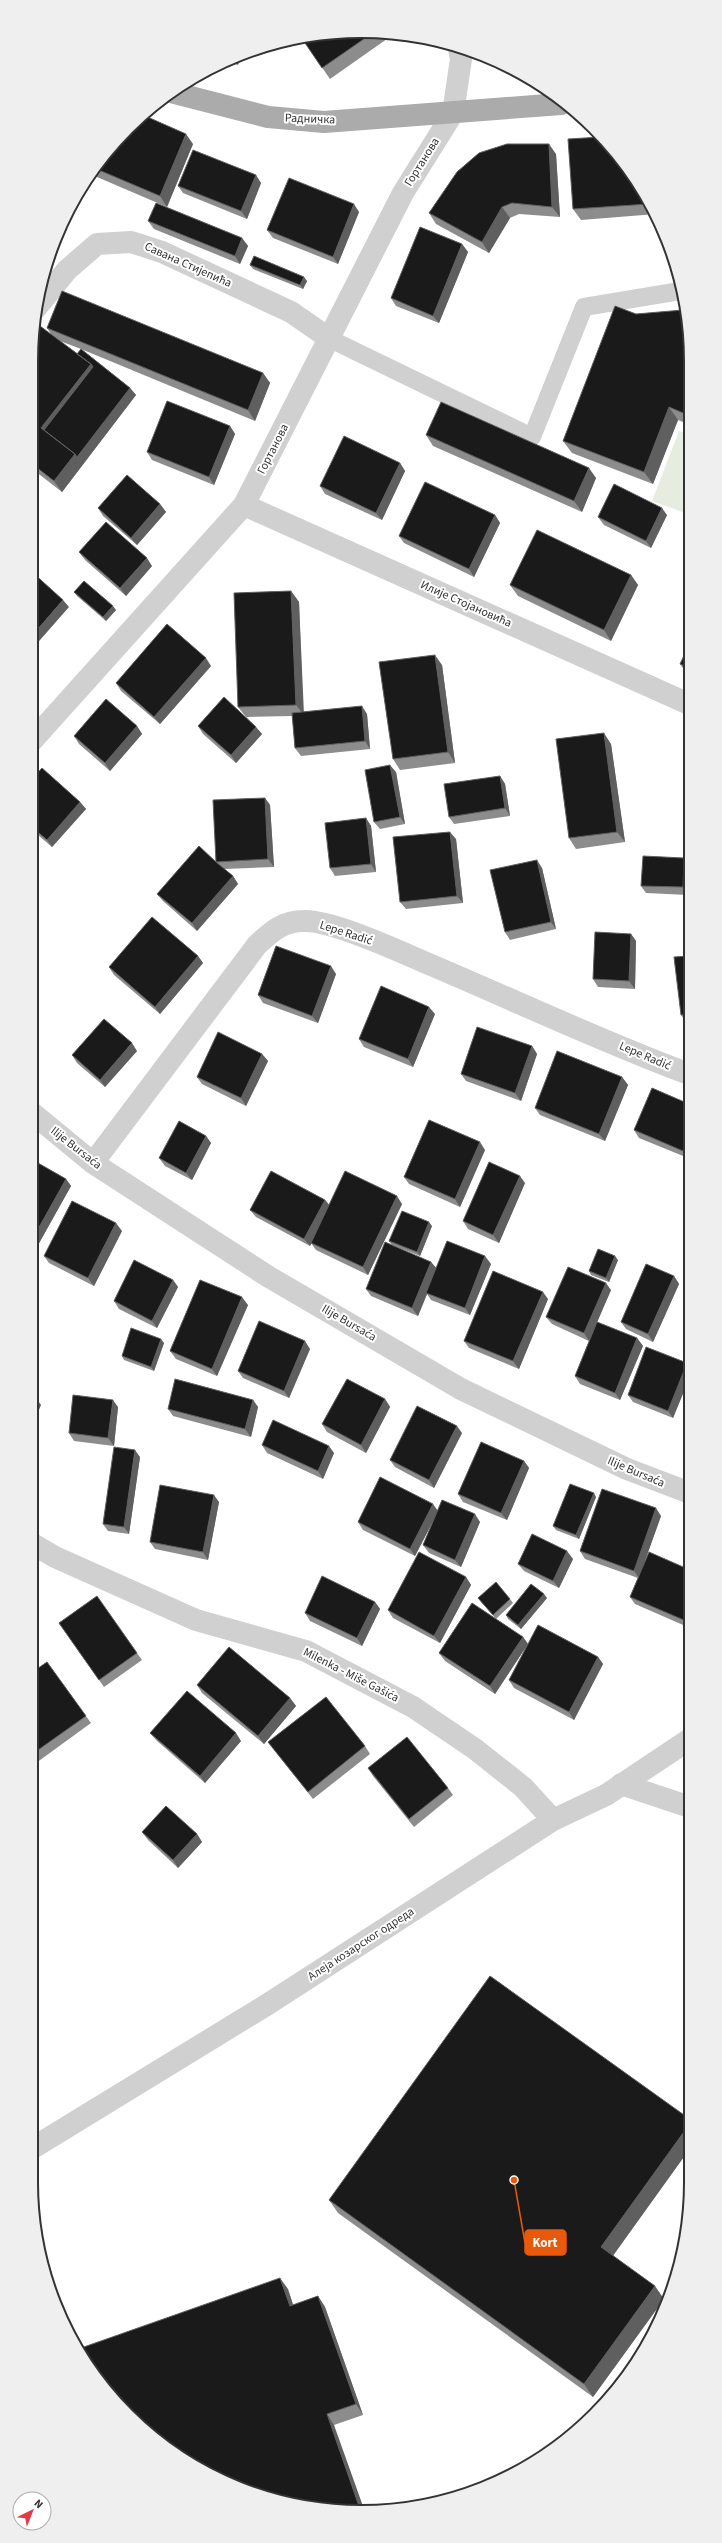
<svg xmlns="http://www.w3.org/2000/svg" width="722" height="2543" font-family="'Source Sans 3',sans-serif">
  <style>
    .green { fill: #e6ecdf }
    .lines { fill: none; stroke-linecap: round; stroke-linejoin: round }
    .lane { stroke: #d0d0d0; stroke-width: 18 }
    .street { stroke: #d0d0d0; stroke-width: 22 }
    .primary { stroke: #ababab; stroke-width: 22 }
    .wall { fill: #8c8c8c; fill-rule: evenodd }
    .shaded-wall { fill: #5f5f5f }
    .building { fill: #1a1a1a; stroke: #5f5f5f }
    .labels { text-anchor: middle; dominant-baseline: central; stroke-width: 4; stroke-linejoin: round; paint-order: stroke }
    .street-label { font-size: 12px; fill: #333; stroke: #fff }
    .rim { fill: none; stroke: #333; stroke-width: 2 }
    .leader { fill: none; stroke: #e8590c; stroke-width: 1.5 }
    .callout-dot { fill: #e8590c; stroke: #fff; stroke-width: 1.5 }
    .callout { fill: #e8590c; stroke: #e8590c; stroke-width: 1.5 }
    .callout-label { font-size: 13px; text-anchor: middle; font-weight: bold; fill: #fff }
  </style>
  <rect width="100%" height="100%" fill="#fff"/>
  <path class="green" d="M679 431 688 434V514L652 501Z"/>
  <g class="lines">
    <path class="lane" d="M330 339 532 437 584 307 680 291"/>
    <path class="street" d="M36 308 67 270 97 244 131 242 162 252 291 312 330 339
      M244 505 689 704
      M31 742 244 505 403 193 453 113 461 59 459 49
      M31 1112 93 1163 269 1277 461 1389 627 1469 690 1493
      M93 1163 257 945C272 931 283 921 304 921 331 920 397 950 424 962 512 999 600 1041 689 1074
      M31 1543 55 1557 196 1620 306 1651 413 1707 475 1749 523 1787 553 1820
      M621 1784 690 1807
      M31 2149 268 2004 553 1820 606 1795 690 1739"/>
    <path class="primary" d="M171 92 268 117 324 122 561 104"/>
  </g>
  <path class="wall" d="M361 31 394 34 330 79 301 37Z
    M234 56 238 65 226 61Z
    M128 128 193 144 167 207 90 174Z
    M601 137 656 214 581 220 573 209Z
    M556 154 560 217 519 214 510 218 489 253 436 224 429 213Z
    M261 183 247 219 183 193 178 186Z
    M359 212 338 264 273 238 267 230Z
    M148 221 242 238 248 246 240 264 154 229Z
    M462 244 468 252 439 323 396 306 391 298Z
    M250 265 307 281 303 289 253 269Z
    M636 314 688 318V424L678 420 653 484 572 453 563 441Z
    M47 328 263 373 270 383 255 421 81 349 130 388 136 395 62 492 31 468V361L51 334ZM60 341 81 349 77 354Z
    M230 426 235 434 214 485 152 460 147 452Z
    M426 435 596 478 582 512 433 446Z
    M400 463 405 471 382 520 325 494 320 486Z
    M160 504 166 512 137 545 103 516 98 508Z
    M495 515 500 523 474 577 404 543 399 536Z
    M667 515 651 548 604 525 598 517Z
    M79 552 152 566 126 596 85 560Z
    M631 575 638 585 611 641 518 596 510 585Z
    M291 591 299 602 303 712 367 714 370 749 301 756 295 748 292 716 246 717 262 734 236 763 203 734 198 726 246 717 238 707Z
    M74 592 116 610 106 621 77 596Z
    M680 664 689 668V675L687 674Z
    M442 665 455 763 400 770 393 759Z
    M211 666 160 724 121 691 116 683Z
    M137 726 142 734 110 771 79 744 74 736Z
    M611 744 625 842 576 849 569 838Z
    M396 772 405 824 380 829 374 822Z
    M500 776 505 784 510 816 454 824 449 817Z
    M31 780 80 802 86 809 52 847 31 829Z
    M265 798 270 805 274 867 224 869 233 876 238 884 197 931 163 901 157 894 216 862Z
    M366 818 371 826 376 872 335 876 330 868Z
    M456 839 463 903 406 909 400 902Z
    M689 866 688 895 646 893 641 886Z
    M542 868 556 929 510 940 505 932Z
    M631 934 636 941 635 989 598 987 593 979Z
    M198 956 203 963 160 1014 114 975 109 967Z
    M689 956V1022H686L681 1015Z
    M336 974 318 1023 263 1003 258 995Z
    M435 1014 413 1067 364 1047 359 1039Z
    M532 1046 537 1054 521 1101 466 1081 461 1074Z
    M137 1051 105 1087 77 1063 72 1055Z
    M262 1054 268 1061 246 1106 202 1084 197 1077Z
    M622 1077 628 1085 605 1141 540 1115 535 1108Z
    M689 1104 688 1158 639 1138 634 1130Z
    M206 1136 211 1143 192 1180 165 1166 159 1158Z
    M485 1150 460 1207 409 1184 404 1177Z
    M31 1159 66 1179 71 1186 38 1245 31 1241Z
    M525 1183 499 1243 468 1229 463 1221Z
    M325 1200 329 1205 402 1204 368 1275 316 1250 311 1243 310 1246 256 1217 250 1210Z
    M432 1226 420 1256 392 1245 389 1241Z
    M122 1231 94 1286 49 1263 44 1256Z
    M618 1260 609 1282 591 1275 589 1271Z
    M431 1262 436 1268 491 1264 470 1315 431 1300 427 1294 418 1316 371 1296 366 1289Z
    M674 1276 679 1284 653 1342 626 1329 621 1322Z
    M173 1280 178 1287 157 1328 119 1309 114 1301Z
    M611 1290 597 1322 637 1338 643 1346 620 1400 580 1384 575 1376 589 1341 552 1324 546 1317Z
    M548 1299 519 1369 469 1348 464 1341Z
    M248 1305 217 1376 176 1359 170 1351Z
    M164 1343 154 1371 124 1360 122 1356Z
    M310 1349 289 1398 243 1378 238 1371Z
    M687 1363 690 1368V1396L685 1389 673 1418 633 1402 628 1395Z
    M385 1399 390 1407 366 1453 327 1432 322 1424Z
    M253 1400 258 1407 251 1437 173 1416 168 1409Z
    M118 1407 114 1446 74 1441 69 1433Z
    M462 1433 434 1488 395 1467 390 1460Z
    M262 1445 334 1453 323 1479 267 1453Z
    M140 1457 129 1534 108 1531 103 1524Z
    M524 1461 529 1468 507 1520 463 1502 458 1494Z
    M596 1497 579 1539 556 1530 553 1526Z
    M219 1502 208 1560 155 1549 150 1542Z
    M438 1511 480 1522 461 1567 429 1553 423 1545 435 1518 415 1556 363 1530 358 1522Z
    M661 1516 645 1560 690 1570V1628L635 1604 630 1597 638 1578 585 1559 580 1551Z
    M573 1559 559 1588 524 1571 518 1564Z
    M466 1577 471 1585 440 1643 393 1618 388 1610Z
    M478 1598 510 1599 513 1603 496 1619Z
    M547 1598 521 1629 508 1619 506 1615Z
    M375 1602 380 1609 362 1646 310 1621 305 1613Z
    M59 1623 137 1653 142 1660 104 1687Z
    M523 1637 528 1644 598 1657 603 1664 574 1720 514 1688 509 1680 526 1647 495 1694 445 1661 439 1653Z
    M47 1662 91 1723 36 1763 31 1756V1673Z
    M197 1685 290 1698 296 1706 264 1744 202 1693Z
    M150 1733 241 1741 205 1783 156 1740Z
    M268 1742 365 1746 370 1754 313 1799 274 1750Z
    M368 1768 448 1788 453 1795 414 1827 373 1776Z
    M142 1832 197 1834 202 1842 178 1868 148 1840Z
    M691 2120V2147L613 2255 664 2299 593 2397 338 2213 329 2200Z
    M288 2289 293 2305 318 2296 325 2307 363 2415 334 2425 339 2511Z"/>
  <path class="shaded-wall" d="M242 54 238 65 232 58Z
    M186 134 193 144 167 207 160 196Z
    M549 144 556 154 560 217 552 207Z
    M256 175 261 183 247 219 241 211Z
    M354 204 359 212 338 264 333 257Z
    M502 207 510 218 489 253 482 242Z
    M242 238 248 246 240 264 235 256Z
    M462 244 468 252 439 323 433 316Z
    M304 277 307 281 303 289 300 285Z
    M91 364 98 375 44 431 41 428Z
    M263 373 270 383 255 421 248 410Z
    M130 388 136 395 62 492 54 481 75 454Z
    M669 407 678 420 653 484 644 472Z
    M230 426 235 434 214 485 209 477Z
    M400 463 405 471 382 520 376 513Z
    M589 468 596 478 582 512 574 501Z
    M160 504 166 512 137 545 131 538Z
    M662 508 667 515 651 548 646 541Z
    M495 515 500 523 474 577 469 569Z
    M147 558 152 566 126 596 120 588Z
    M631 575 638 585 611 641 604 630Z
    M291 591 299 602 304 715 296 705Z
    M63 600 69 607 33 648 31 644V637Z
    M113 606 116 610 106 621 103 617Z
    M435 655 442 665 455 763 448 752Z
    M206 658 211 666 160 724 154 717Z
    M31 667 33 671 31 674Z
    M362 706 367 714 370 749 365 741Z
    M137 726 142 734 110 771 105 763Z
    M256 727 262 734 236 763 231 755Z
    M604 733 611 744 625 842 617 832Z
    M390 765 396 772 405 824 400 817Z
    M500 776 505 784 510 816 505 808Z
    M265 798 270 805 274 867 268 859Z
    M80 802 86 809 52 847 47 840Z
    M366 818 371 826 376 872 371 864Z
    M450 832 456 839 463 903 457 896Z
    M684 858 689 866 688 895 683 887Z
    M537 860 542 868 556 929 551 922Z
    M233 876 238 884 197 931 192 923Z
    M33 931 38 938 31 947V933Z
    M631 934 636 941 635 989 629 981Z
    M198 956 203 963 160 1014 155 1007Z
    M331 966 336 974 318 1023 312 1016Z
    M429 1007 435 1014 413 1067 408 1059Z
    M132 1043 137 1051 105 1087 100 1080Z
    M532 1046 537 1054 521 1101 515 1093Z
    M262 1054 268 1061 246 1106 241 1098Z
    M622 1077 628 1085 605 1141 599 1134Z
    M206 1136 211 1143 192 1180 186 1173Z
    M689 1136V1156L688 1158 683 1151Z
    M480 1142 485 1150 460 1207 455 1199Z
    M520 1176 525 1183 499 1243 493 1235Z
    M66 1179 71 1186 38 1245 33 1238Z
    M397 1196 402 1204 368 1275 363 1267Z
    M325 1200 331 1207 310 1246 304 1239Z
    M429 1222 432 1226 420 1256 417 1252Z
    M116 1223 122 1231 94 1286 88 1278Z
    M33 1251 38 1258 31 1271V1254Z
    M485 1256 491 1264 470 1315 465 1308Z
    M615 1256 618 1260 609 1282 606 1278Z
    M431 1262 437 1269 426 1293 427 1294 418 1316 412 1308Z
    M674 1276 679 1284 653 1342 648 1334Z
    M173 1280 178 1287 157 1328 152 1321Z
    M606 1283 611 1290 589 1341 584 1333Z
    M543 1292 548 1299 519 1369 513 1361Z
    M242 1297 248 1305 217 1376 212 1369Z
    M637 1338 643 1346 620 1400 615 1393Z
    M161 1339 164 1343 154 1371 151 1367Z
    M305 1341 310 1349 289 1398 284 1391Z
    M687 1363 690 1368V1376L673 1418 668 1411Z
    M36 1398 41 1405 31 1429V1409Z
    M385 1399 390 1407 366 1453 361 1445Z
    M113 1400 118 1407 114 1446 108 1438Z
    M253 1400 258 1407 251 1437 245 1429Z
    M457 1426 462 1433 434 1488 429 1480Z
    M329 1446 334 1453 323 1479 318 1471Z
    M135 1450 140 1457 129 1534 124 1527Z
    M524 1461 529 1468 507 1520 501 1513Z
    M594 1493 596 1497 579 1539 576 1535Z
    M214 1495 219 1502 208 1560 203 1552Z
    M433 1504 438 1511 415 1556 410 1549Z
    M656 1508 661 1516 639 1578 634 1571Z
    M475 1514 480 1522 461 1567 455 1560Z
    M567 1551 573 1559 559 1588 553 1581Z
    M466 1577 471 1585 440 1643 434 1636Z
    M544 1594 547 1598 521 1629 518 1625Z
    M375 1602 380 1609 362 1646 357 1638Z
    M690 1611V1627L686 1621Z
    M523 1637 528 1644 495 1694 490 1686Z
    M598 1657 603 1664 574 1720 569 1712Z
    M290 1698 296 1706 264 1744 258 1736Z
    M236 1733 241 1741 205 1783 200 1776Z
    M197 1834 202 1842 178 1868 173 1860Z
    M691 2122V2147L610 2260 601 2247Z
    M280 2278 288 2289 297 2317 290 2306Z
    M655 2286 664 2299 593 2397 584 2384Z
    M318 2296 325 2307 363 2415 356 2404Z
    M327 2414 334 2425 364 2509H360Z"/>
  <path class="building" d="M361 31 374 32 322 68 301 37Z
    M143 115 186 134 160 196 94 168 128 128Z
    M601 137 649 204 573 209 568 139Z
    M507 144H549L552 207 512 203 502 207 482 242 429 213 457 172 479 153Z
    M193 150 256 175 241 211 178 186Z
    M289 178 354 204 333 257 267 230Z
    M156 203 242 238 235 256 148 221Z
    M420 227 462 244 433 316 391 298Z
    M254 256 304 277 300 285 250 265Z
    M62 291 263 373 248 410 47 328Z
    M682 296 688 318V415L669 407 644 472 563 441 615 306 636 314 683 310Z
    M40 326 91 364 41 428 75 454 54 481 31 463V361L34 335Z
    M81 349 130 388 77 457 75 454 44 430 93 367 91 364 77 354Z
    M167 401 230 426 209 477 147 452Z
    M441 402 589 468 574 501 426 435Z
    M344 436 400 463 376 513 320 486Z
    M127 475 160 504 131 538 98 508Z
    M425 482 495 515 469 569 399 536Z
    M614 484 662 508 646 541 598 517Z
    M106 522 147 558 120 588 79 552Z
    M537 530 631 575 604 630 510 585Z
    M31 571 63 600 31 637Z
    M84 581 113 606 103 617 74 592Z
    M291 591 296 705 238 707 234 593Z
    M167 624 206 658 154 717 116 683Z
    M689 645V668L680 664Z
    M435 655 448 752 393 759 379 662Z
    M224 697 256 727 231 755 198 726Z
    M106 699 137 726 105 763 74 736Z
    M362 706 365 741 295 748 292 713Z
    M604 733 617 832 569 838 556 739Z
    M390 765 400 817 374 822 365 770Z
    M42 768 80 802 47 840 31 826V780Z
    M500 776 505 808 449 817 444 784Z
    M265 798 268 859 216 862 233 876 192 923 157 894 199 846 216 862 213 800Z
    M366 818 371 864 330 868 325 823Z
    M450 832 457 896 400 902 393 837Z
    M643 856 684 858 683 887 641 886Z
    M537 860 551 922 505 932 490 870Z
    M152 917 198 956 155 1007 109 967Z
    M595 932 631 934 629 981 593 979Z
    M276 946 331 966 312 1016 258 995Z
    M689 956V1014L681 1015 674 957Z
    M381 986 429 1007 408 1059 359 1039Z
    M104 1019 132 1043 100 1080 72 1055Z
    M477 1027 532 1046 515 1093 461 1074Z
    M218 1032 262 1054 241 1098 197 1077Z
    M557 1051 622 1077 599 1134 535 1108Z
    M652 1088 689 1104V1136L683 1151 634 1130Z
    M429 1120 480 1142 455 1199 404 1177Z
    M179 1121 206 1136 186 1173 159 1158Z
    M31 1159 66 1179 33 1238 31 1236Z
    M489 1162 520 1176 493 1235 463 1221Z
    M271 1171 325 1200 304 1239 250 1210Z
    M345 1171 397 1196 363 1267 311 1243Z
    M72 1201 116 1223 88 1278 44 1256Z
    M402 1211 429 1222 417 1252 389 1241Z
    M447 1241 485 1256 465 1308 426 1293Z
    M385 1242 431 1262 412 1308 366 1289Z
    M598 1249 615 1256 606 1278 589 1271Z
    M134 1260 173 1280 152 1321 114 1301Z
    M646 1264 674 1276 648 1334 621 1322Z
    M568 1267 606 1283 584 1333 546 1317Z
    M493 1271 543 1292 513 1361 464 1341Z
    M200 1280 242 1297 212 1369 170 1351Z
    M259 1321 305 1341 284 1391 238 1371Z
    M597 1322 637 1338 615 1393 575 1376Z
    M131 1328 161 1339 151 1367 122 1356Z
    M646 1347 687 1363 668 1411 628 1395Z
    M690 1373V1391L684 1389Z
    M175 1379 253 1400 245 1429 168 1409Z
    M347 1379 385 1399 361 1445 322 1424Z
    M73 1395 113 1400 108 1438 69 1433Z
    M31 1396 36 1398 31 1409Z
    M417 1406 457 1426 429 1480 390 1460Z
    M273 1420 329 1446 318 1471 262 1445Z
    M481 1442 524 1461 501 1513 458 1494Z
    M114 1447 135 1450 124 1527 103 1524Z
    M380 1477 433 1504 410 1549 358 1522Z
    M570 1484 594 1493 576 1535 553 1526Z
    M160 1485 214 1495 203 1552 150 1542Z
    M602 1489 656 1508 634 1571 580 1551Z
    M442 1500 475 1514 455 1560 423 1545Z
    M532 1534 567 1551 553 1581 518 1564Z
    M419 1552 466 1577 434 1636 388 1610Z
    M649 1552 690 1570V1611L686 1621 630 1597Z
    M322 1576 375 1602 357 1638 305 1613Z
    M496 1582 510 1599 493 1615 478 1598Z
    M531 1584 544 1594 518 1625 506 1615Z
    M97 1596 137 1653 99 1680 59 1623Z
    M472 1603 523 1637 490 1686 439 1653Z
    M538 1625 598 1657 569 1712 509 1680Z
    M229 1647 290 1698 258 1736 197 1685Z
    M47 1662 86 1716 31 1755V1673Z
    M187 1691 236 1733 200 1776 150 1733Z
    M326 1697 365 1746 308 1792 268 1742Z
    M407 1737 448 1788 409 1819 368 1768Z
    M166 1806 197 1834 173 1860 142 1832Z
    M490 1976 691 2120V2122L601 2247 655 2286 584 2384 329 2200Z
    M280 2278 290 2306 318 2296 356 2404 327 2414 360 2509 339 2511 275 2501 215 2478 160 2444 113 2400 81 2348Z"/>
  <g class="labels">
    <g class="street-label">
      <text transform="translate(310 119) rotate(2)">Радничка</text>
      <text transform="translate(422 162) rotate(-58)">Гортанова</text>
      <text transform="translate(188 265) rotate(24)">Савана Стијепића</text>
      <text transform="translate(273 449) rotate(-63)">Гортанова</text>
      <text transform="translate(466 604) rotate(24)">Илије Стојановића</text>
      <text transform="translate(346 933) rotate(18)">Lepe Radić</text>
      <text transform="translate(645 1056) rotate(23)">Lepe Radić</text>
      <text transform="translate(76 1148) rotate(38)">Ilije Bursaća</text>
      <text transform="translate(349 1323) rotate(30)">Ilije Bursaća</text>
      <text transform="translate(636 1472) rotate(23)">Ilije Bursaća</text>
      <text transform="translate(351 1675) rotate(27)">Milenka - Miše Gašića</text>
      <text transform="translate(361 1944) rotate(-33)">Алеја козарског одреда</text>
    </g>
  </g>
  <path d="M0 0H722V2543H0ZM361 38H361A323 323 0 0 1 684 361V2182A323 323 0 0 1 361 2505H361A323 323 0 0 1 38 2182V361A323 323 0 0 1 361 38Z" fill="#efefef" fill-rule="evenodd"/>
  <path class="rim" d="M361 38H361A323 323 0 0 1 684 361V2182A323 323 0 0 1 361 2505H361A323 323 0 0 1 38 2182V361A323 323 0 0 1 361 38Z"/>
  <path class="leader" d="M514 2180L525 2243"/>
  <circle class="callout-dot" cx="514" cy="2180" r="4"/>
  <rect class="callout" x="525" y="2230" width="41" height="25" rx="4"/>
  <g class="callout-label">
    <text x="545" y="2247">Kort</text>
  </g>
  <g transform="translate(32 2511) rotate(43)"><circle r="19" fill="#ffffff" stroke="#adadad"/>
  <path d="M0-3L7 15L0 10L-7 15Z" fill="#e63946"/>
  <text y="-6" font-size="11" font-weight="bold" text-anchor="middle" fill="#333333">N</text>
  </g>
</svg>
